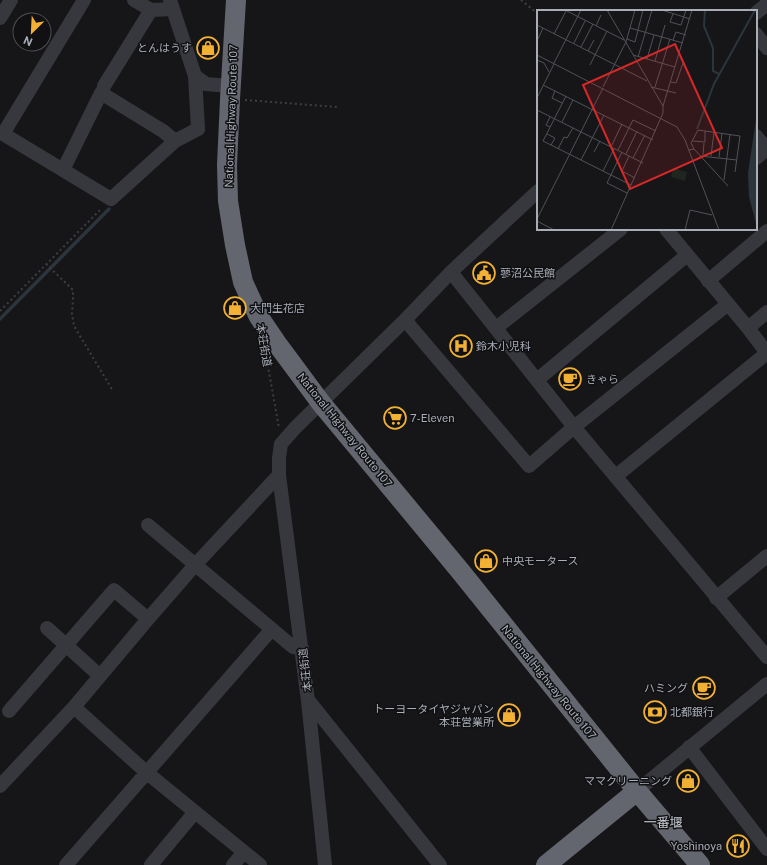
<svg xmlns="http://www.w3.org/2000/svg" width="767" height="865" font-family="'Public Sans','Noto Sans JP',sans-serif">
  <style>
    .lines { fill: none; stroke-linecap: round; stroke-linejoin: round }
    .stream { stroke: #2c353c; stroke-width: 3.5 }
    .path { stroke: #3d3f44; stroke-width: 2; stroke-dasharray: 2 3; stroke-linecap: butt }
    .minor { stroke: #37383d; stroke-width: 14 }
    .highway { stroke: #63666e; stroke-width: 20 }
    .labels { text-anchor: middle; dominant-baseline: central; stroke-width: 3; stroke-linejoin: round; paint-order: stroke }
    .poi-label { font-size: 11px; fill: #a8adb8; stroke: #111113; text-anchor: start }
    .street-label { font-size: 11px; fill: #a8adb8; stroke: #111113 }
    .quarter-label { font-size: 13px; fill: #c9ccd4; stroke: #111113 }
    .inset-river { fill: none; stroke: #2c353c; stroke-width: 2 }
    .inset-road { fill: none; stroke: #505258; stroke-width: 1 }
    .view { fill: #d62828; fill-opacity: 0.15; stroke: #d62828; stroke-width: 2 }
    .inset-edge { fill: none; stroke: #a8adb8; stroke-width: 2 }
  </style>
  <rect width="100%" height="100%" fill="#161618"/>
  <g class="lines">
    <path class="stream" d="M0 319 109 209"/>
    <path class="path" d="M521 0 538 14
      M245 100 338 107
      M46 264 73 290V299L72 314 74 326 113 391
      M0 311 102 208
      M266 355 279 428"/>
    <path class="minor" d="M134 0 151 10 173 9
      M170 0 195 76 206 84 230 86
      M756 13 767 4
      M0 18 11 0
      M756 34 767 48
      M104 86 151 10
      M0 132 111 199 175 141 198 129 195 76
      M3 134 84 0
      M756 136 767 149 756 158
      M63 170 101 93 163 131 175 141
      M666 229 748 328 767 353
      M451 272 574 427 767 657
      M708 281 767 231
      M405 320 529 466 574 427 728 304
      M496 328 621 229
      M748 328 767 312
      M537 380 687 255
      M616 476 767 353
      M148 525 293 647 302 648
      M716 598 767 556
      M47 628 100 676
      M309 701 440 865
      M74 707 146 772 260 865
      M9 711 114 590 148 619
      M689 747 767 849
      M0 786 74 707 148 619 195 565 279 475
      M637 791 767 684
      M66 865 272 629
      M151 865 195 812
      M233 865 244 852
      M325 865 308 701 279 475V458L281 444 295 428 405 320 451 272 538 191"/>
    <path class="highway" d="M236 0 230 99 227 165 228 201 235 245 243 282 259 317 278 345 321 403 461 572 637 791 700 865
      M546 865 637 791"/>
  </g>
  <defs>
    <g id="shop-ring" transform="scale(1.15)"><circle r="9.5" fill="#111113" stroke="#f2b134" stroke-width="1.5"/><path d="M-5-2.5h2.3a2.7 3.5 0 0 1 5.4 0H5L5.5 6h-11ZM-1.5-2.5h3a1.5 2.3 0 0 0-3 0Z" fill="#f2b134"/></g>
    <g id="civic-ring" transform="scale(1.15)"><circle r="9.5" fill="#111113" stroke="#f2b134" stroke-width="1.5"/><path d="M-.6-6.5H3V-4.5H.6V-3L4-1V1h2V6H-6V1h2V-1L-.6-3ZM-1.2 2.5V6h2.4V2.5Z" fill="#f2b134"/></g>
    <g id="hospital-ring" transform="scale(1.15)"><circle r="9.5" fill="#111113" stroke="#f2b134" stroke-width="1.5"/><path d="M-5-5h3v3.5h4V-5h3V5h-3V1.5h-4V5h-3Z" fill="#f2b134"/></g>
    <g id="cafe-ring" transform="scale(1.15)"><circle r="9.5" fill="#111113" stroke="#f2b134" stroke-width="1.5"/><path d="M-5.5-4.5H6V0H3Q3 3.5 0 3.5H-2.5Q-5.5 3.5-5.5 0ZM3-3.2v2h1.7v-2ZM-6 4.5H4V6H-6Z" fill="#f2b134"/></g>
    <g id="supermarket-ring" transform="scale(1.15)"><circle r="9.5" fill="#111113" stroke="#f2b134" stroke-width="1.5"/><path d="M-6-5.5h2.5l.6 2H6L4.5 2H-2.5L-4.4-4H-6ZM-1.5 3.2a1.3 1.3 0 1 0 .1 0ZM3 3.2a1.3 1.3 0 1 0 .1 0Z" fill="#f2b134"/></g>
    <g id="bank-ring" transform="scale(1.15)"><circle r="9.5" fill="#111113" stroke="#f2b134" stroke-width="1.5"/><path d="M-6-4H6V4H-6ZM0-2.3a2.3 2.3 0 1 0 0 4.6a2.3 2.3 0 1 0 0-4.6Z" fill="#f2b134"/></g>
    <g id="restaurant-ring" transform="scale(1.15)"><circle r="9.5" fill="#111113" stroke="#f2b134" stroke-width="1.5"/><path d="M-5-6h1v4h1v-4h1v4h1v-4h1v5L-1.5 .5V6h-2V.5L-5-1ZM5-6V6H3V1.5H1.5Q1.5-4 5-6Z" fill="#f2b134"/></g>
  </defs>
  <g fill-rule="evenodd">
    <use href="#shop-ring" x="208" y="48"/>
    <use href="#civic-ring" x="484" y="273"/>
    <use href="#shop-ring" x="235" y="308"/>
    <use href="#hospital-ring" x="461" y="346"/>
    <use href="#cafe-ring" x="570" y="379"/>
    <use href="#supermarket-ring" x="395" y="418"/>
    <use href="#shop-ring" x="486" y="561"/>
    <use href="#cafe-ring" x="704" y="688"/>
    <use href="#bank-ring" x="655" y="712"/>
    <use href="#shop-ring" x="509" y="715"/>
    <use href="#shop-ring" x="688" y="781"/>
    <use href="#restaurant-ring" x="738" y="846"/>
  </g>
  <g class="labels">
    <g class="poi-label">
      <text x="192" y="48" text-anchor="end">とんはうす</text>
      <text x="500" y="273">蓼沼公民館</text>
      <text x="250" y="308">大門生花店</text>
      <text x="476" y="346">鈴木小児科</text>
      <text x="586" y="379">きゃら</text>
      <text x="410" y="418">7-Eleven</text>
      <text x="502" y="561">中央モータース</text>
      <text x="688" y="688" text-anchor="end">ハミング</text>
      <text x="494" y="709" text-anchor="end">トーヨータイヤジャパン<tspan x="494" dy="13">本荘営業所</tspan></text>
      <text x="670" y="712">北都銀行</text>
      <text x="672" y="781" text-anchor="end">ママクリーニング</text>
      <text x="722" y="846" text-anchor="end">Yoshinoya</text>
    </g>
    <g class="street-label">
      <text transform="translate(231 116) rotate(-88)">National Highway Route 107</text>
      <text transform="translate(264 345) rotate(80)">本荘街道</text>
      <text transform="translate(345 430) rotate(51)">National Highway Route 107</text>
      <text transform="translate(305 670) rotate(-97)">本荘街道</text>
      <text transform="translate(549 682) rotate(51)">National Highway Route 107</text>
    </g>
    <g class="quarter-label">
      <text x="663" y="822">一番堰</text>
    </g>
  </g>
  <g transform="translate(537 10)">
    <rect width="220" height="220" fill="#161618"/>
    <path d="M136 158 150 162 148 171 134 167Z" fill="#1e261f"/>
    <path d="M220 103V217L212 187 211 163Z" fill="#2c353c"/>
    <path class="inset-river" d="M168 0 167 16 176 38V61L182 64M160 119 177 74 218 0"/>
    <path class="inset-road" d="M28 0 87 30M70 0 126 96M125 0 153 9M136 4 133 12 144 15 149 0M0 15 110 71M59 16 64 5M93 18 146 33M17 24 29 1M1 29 6 18M90 29 98 32 106 0M136 30 139 22 149 25M37 33 48 11M44 37 56 14M51 41 57 30M0 45 140 117 148 130 182 220M96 45 138 57M101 47 115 0M110 49 117 25M0 50 7 53 12 62M118 51 128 15M17 53 44 0M53 55 70 21M134 72 139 73 146 53M6 75 116 130M66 77 89 32 98 0M114 77 139 83M118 77 133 29M18 81 15 88 25 93M29 86 6 131 94 175M0 88 17 54M0 100 106 153M13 107 9 115 13 117M25 112 36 90M10 124 18 128 14 135M156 131 168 132V121M74 137 85 114M21 139 27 127 30 128 36 118M157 139 154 133 161 120 203 126 198 162M81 140 96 110 119 121M152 140 157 139 191 176M57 142 63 131M85 142 70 173 90 183M89 144 100 121M166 145 167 133M92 146 85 161 98 168M163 146 200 150M174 146 177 122M182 147 185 123M96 148 108 125M44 150 67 105M66 161 77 139M187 170 193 124M0 209 66 78M0 211 17 220M74 220 126 103V96L155 0M148 220 153 200 175 205"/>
    <path class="view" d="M138 34 185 138 93 179 46 75Z"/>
    <rect width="220" height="220" class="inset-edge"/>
  </g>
  <g transform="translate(32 32) rotate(204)"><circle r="19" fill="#111113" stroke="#4d4f55"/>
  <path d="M0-3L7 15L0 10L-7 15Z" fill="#f2b134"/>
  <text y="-6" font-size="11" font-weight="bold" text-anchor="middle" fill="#a8adb8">N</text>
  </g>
</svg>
